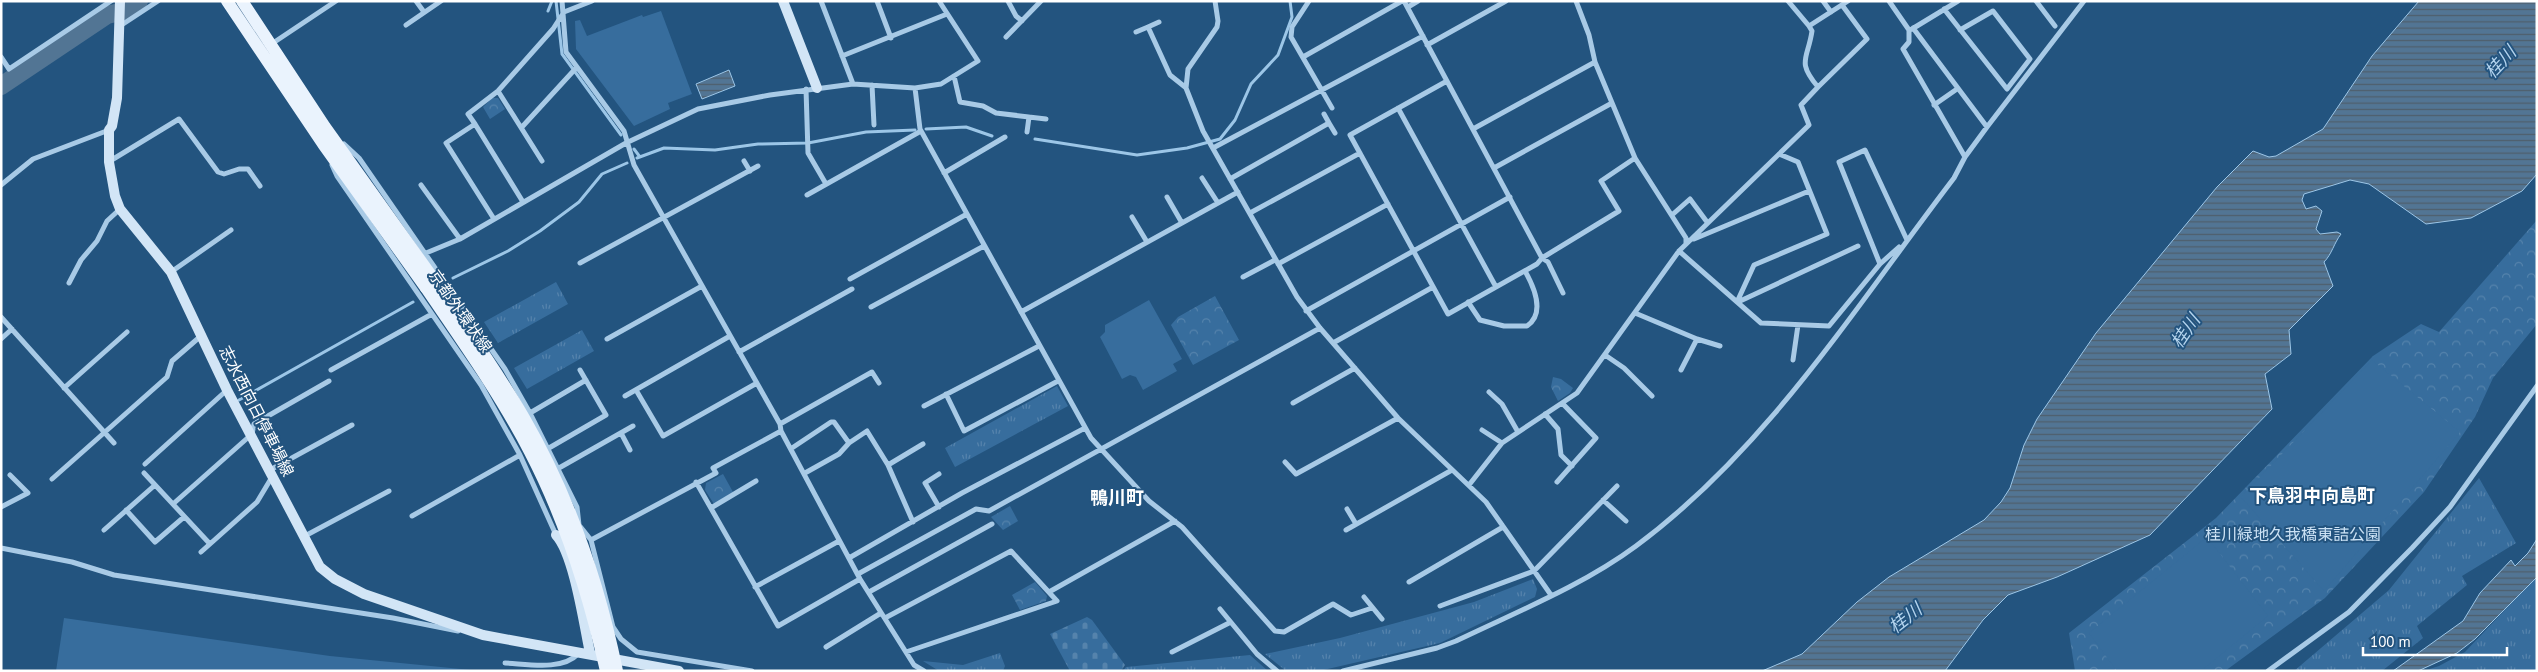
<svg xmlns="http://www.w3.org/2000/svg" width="2538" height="672" font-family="'PT Sans','Noto Sans JP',sans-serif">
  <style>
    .grass { fill: url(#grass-tufts) }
    .forest { fill: url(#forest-crowns) }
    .cemetery { fill: url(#cemetery-stones) }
    .garden { fill: #376d9d }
    .water { fill: url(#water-rules); stroke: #9cc6e7 }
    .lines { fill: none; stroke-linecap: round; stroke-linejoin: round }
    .stream { stroke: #9cc6e7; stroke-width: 3 }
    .river { stroke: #527594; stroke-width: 18 }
    .street { stroke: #a8cae6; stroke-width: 5 }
    .secondary { stroke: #d2e5f6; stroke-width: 10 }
    .primary { stroke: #eaf3fd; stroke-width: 12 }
    .primary-bridge { stroke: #eaf3fd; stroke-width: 12 }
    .labels { text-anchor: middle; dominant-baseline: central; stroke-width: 4; stroke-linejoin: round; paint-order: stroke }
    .street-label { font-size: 16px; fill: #fff; stroke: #23547f }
    .park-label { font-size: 16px; fill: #cce2f5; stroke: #23547f }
    .water-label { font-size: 18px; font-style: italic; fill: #b4d4ee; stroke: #23547f }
    .neighbourhood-label { font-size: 18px; font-weight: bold; fill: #fff; stroke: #23547f }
  </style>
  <defs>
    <pattern id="grass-tufts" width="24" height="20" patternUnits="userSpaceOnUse" patternTransform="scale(1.25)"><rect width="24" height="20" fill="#376d9d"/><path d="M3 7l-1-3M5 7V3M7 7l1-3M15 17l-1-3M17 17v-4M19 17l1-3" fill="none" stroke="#5583ac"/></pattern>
    <pattern id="forest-crowns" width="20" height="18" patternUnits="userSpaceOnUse" patternTransform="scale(1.25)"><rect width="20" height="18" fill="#376d9d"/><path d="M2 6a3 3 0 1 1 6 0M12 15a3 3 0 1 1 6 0" fill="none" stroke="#5583ac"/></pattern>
    <pattern id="cemetery-stones" width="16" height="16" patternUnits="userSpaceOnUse" patternTransform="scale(1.25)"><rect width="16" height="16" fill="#376d9d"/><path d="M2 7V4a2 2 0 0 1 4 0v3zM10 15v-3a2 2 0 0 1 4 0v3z" fill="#5583ac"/></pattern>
    <pattern id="water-rules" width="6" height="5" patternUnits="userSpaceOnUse" patternTransform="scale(1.25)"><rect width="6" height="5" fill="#527594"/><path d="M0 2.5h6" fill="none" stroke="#4f5e6c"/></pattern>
  </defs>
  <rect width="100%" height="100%" fill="#23547f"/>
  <path class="grass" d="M556 282 568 304 498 343 484 322Z
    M582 330 594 351 527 389 514 368Z
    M1057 386 1068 406 955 467 945 448Z
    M2479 478 2516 543 2462 576 2467 585 2417 626 2423 638 2382 671H2294L2389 590Z
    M2537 576V671H2423L2439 666 2465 652Z
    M1533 579 1537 589 1535 597 1440 643 1319 671H1286L1265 654 1340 638 1474 602Z
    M1000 653 1005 666 1003 671H939L923 661 963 665Z
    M1250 655 1268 671H1123L1126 667Z"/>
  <path class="forest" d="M492 98H498L505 109 490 119 483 107Z
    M2537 220V324L2493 378 2475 417 2424 492 2325 598 2225 671H2075L2069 633 2216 518 2373 356 2421 324 2439 332Z
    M1215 296 1239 340 1193 365 1171 325 1178 317Z
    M1553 377 1561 379 1573 388 1570 393 1558 401 1551 387Z
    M723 474 733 492 714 504 705 490 706 483Z
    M1010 506 1018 521 1003 530 991 517Z
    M1035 582 1047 596 1046 601 1020 610 1012 595Z"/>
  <path class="cemetery" d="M1087 617 1092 620 1125 665 1121 671H1070L1050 634Z"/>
  <path class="garden" d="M661 11 692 94 668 103 670 109 634 126 576 49 575 21 580 20 587 36 642 15 643 17Z
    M1149 300 1182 359 1173 364 1177 371 1143 390 1136 377 1130 375 1122 379 1100 337 1105 332V325Z
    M2372 360 2460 432 2324 591 2241 497Z
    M2207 537 2268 616 2201 671H2117L2089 633Z
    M64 618 330 656 471 670 56 671Z"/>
  <path class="water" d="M2419 1H2537V174L2522 191 2471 218 2426 224 2369 184 2350 180 2304 194 2302 200 2306 209 2316 206 2322 211 2316 229 2320 234 2337 232 2341 234C2334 243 2332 254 2324 262L2333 286 2289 330 2291 354 2265 374 2272 409 2150 535 2057 577 2008 595 1983 620 1945 671H1762L1802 654 1857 602 1889 577 1984 520 2001 502 2010 488 2024 445 2037 419 2096 333 2217 187 2253 151 2269 157 2276 156 2323 129 2372 56Z
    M729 70 735 86 702 99 696 84Z
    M2537 539V577L2475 639 2457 653 2418 671H2393L2463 621 2480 593 2511 560 2515 566 2528 553Z"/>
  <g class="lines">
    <path class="stream" d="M556 1 562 54 621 135
      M548 11 552 1
      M926 129 966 127 992 136
      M1035 139 1137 155 1187 148 1220 139 1235 120 1251 84 1278 55 1292 17 1290 1
      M634 149 640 157
      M637 158 664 148 715 150 758 144 808 143 866 132 915 130
      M453 278 508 251 540 231 579 202 602 174 627 163
      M239 400 413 302"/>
    <path class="river" d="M1 86 107 15 124 11 139 1"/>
    <path class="street" d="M416 1 424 12
      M562 1 566 52 624 131 634 165 780 424 781 431 860 579 914 665 924 671
      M821 1 853 84
      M877 1 891 38
      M1008 1 1016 16 1022 21
      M1215 1 1218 21 1217 27 1188 69 1186 88 1203 131 1297 297 1320 328 1398 418 1486 502 1551 595
      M1309 1 1292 27 1291 37 1332 108
      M1404 1 1542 258 1548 262 1563 293
      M1576 1 1589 35 1595 62 1635 158 1686 238V243
      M1788 1 1809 26 1848 1
      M1823 1 1831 12
      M1889 1 1909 30V42L1903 49 1965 157
      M2036 1 2055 26
      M1408 7 1418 1
      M1944 9 2007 89 2030 59 1993 11 1960 30
      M1159 22 1148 27 1170 75 1185 87
      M406 25 441 1
      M120 26 158 1
      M1809 26 1812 31C1808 59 1796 61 1818 87L1867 39 1842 5
      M1913 28 1987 127
      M1912 29 1958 1
      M1136 32 1148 27
      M1006 37 1041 1
      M270 45 336 1
      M1427 45 1506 1
      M842 56 947 14
      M1 57 9 69 111 1
      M1303 57 1402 1
      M954 76 960 102 983 106 996 113 1046 119
      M1447 81 1350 135 1448 314 1537 264 1542 258 1619 211 1601 181 1635 158
      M872 85 874 125
      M915 88 920 129 1091 438 1149 501 1182 527 1275 631 1284 632 1333 604 1351 615 1372 608
      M806 89 808 153 826 184
      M498 91 542 161
      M1934 105 1957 89
      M1398 108 1496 287
      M1324 114 1329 123
      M475 124 468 114 498 91 553 29 564 12 592 1
      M522 127 577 67
      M1473 129 1595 62
      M1027 132 1029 117
      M344 144 359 158 505 369 530 413 577 507 579 525 591 540 613 627 621 639 637 652 752 671
      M1213 148 1423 36
      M110 161 179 119 218 172 224 174 239 169H248L260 186
      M744 161 750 171
      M332 165 337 176 481 385 520 455 556 535
      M1494 168 1612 103
      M944 173 1005 137
      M1202 178 1218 203
      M1230 179 1329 123 1335 133
      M1 185 33 159 109 130
      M421 185 460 239
      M807 195 921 131
      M1167 197 1182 223
      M1250 213 1360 153
      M1672 215 1690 199 1707 222
      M1132 217 1147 242
      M494 219 446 143 475 124 523 202
      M1694 239 1809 191
      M1679 251 1761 323 1829 326 1880 264 1899 247
      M426 253 460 239 626 143 698 109 770 95 853 84 915 88 941 84 978 61 939 1
      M580 263 758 166
      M1278 264 1388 204
      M1880 264 1839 162 1865 150 1907 240
      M171 272 231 230
      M1243 277 1275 260
      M850 279 967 214
      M69 283 81 260 97 241 107 221 120 209
      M1468 302 1480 320 1504 326H1527C1546 313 1534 287 1525 271
      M1737 302 1754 265 1827 234 1798 162 1779 154
      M1738 302 1858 246
      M871 307 984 246
      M1306 311 1510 197
      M1021 312 1238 192
      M1635 313 1697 339 1720 346
      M1 317 114 443
      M1 339 12 329
      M607 339 702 286
      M1333 343 1433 287
      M739 352 852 289
      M1605 355 1624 368 1652 396
      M1793 360 1798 325
      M331 370 432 314
      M1681 370 1697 339
      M64 388 127 332
      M636 390 663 436 757 383
      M1489 392 1502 404 1518 432
      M946 394 964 431 1058 381
      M625 396 730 336
      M1293 403 1355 368
      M924 406 1039 346
      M530 413 586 380
      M1545 414 1558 429 1561 455 1572 466
      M780 424 872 372 879 383
      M1482 430 1502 443
      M621 433 630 450
      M549 448 606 415 580 370
      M792 448 831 422H834L849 443
      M1285 462 1296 474 1398 418
      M145 464 227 390
      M888 465 923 444
      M559 468 633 426
      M270 470 352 425
      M144 473 210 544
      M805 473 839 454 849 443 867 431 888 465 913 522
      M52 479 167 377 172 361 202 335
      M696 482 778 626 860 579
      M1557 482 1596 438 1562 403
      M1469 485 1502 443 1577 393 1679 251 1809 125 1801 105 1818 87
      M1603 500 1626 521
      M173 504 252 434 254 424 329 381
      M1 507 28 493 10 475
      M939 507 925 483 939 474
      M711 508 756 481
      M1347 509 1356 524
      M126 510 155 542 184 517
      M412 516 520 455
      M104 530 155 485
      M1346 530 1452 470
      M303 537 389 491
      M591 540 716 473 713 468 781 431
      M1 548 72 562 114 575 393 618 458 631
      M201 552 257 502 272 477
      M849 558 962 493 1085 428
      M858 574 976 509 989 511 1320 328
      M1409 582 1503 527
      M755 587 839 541
      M869 592 992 524
      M1049 592 1175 521
      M1364 597 1382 619
      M1440 606 1534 571 1617 486
      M1220 609 1257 654 1277 671
      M885 618 1011 551 1057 601 906 652
      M826 647 881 613
      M1172 652 1229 623
      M505 663C527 664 562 671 578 654
      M1343 671 1437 648 1456 641C1516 612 1582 586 1636 546 1767 449 1856 306 1954 178L1965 157 1987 127 2084 1
      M2268 671 2349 612 2412 548 2450 507 2537 386"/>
    <path class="secondary" d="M120 1 117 98 112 126 109 130V162L115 196 120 209 171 272 227 390 320 567 335 579 364 594 483 635 679 671
      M783 1 817 88
      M556 535C574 554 584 625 590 653"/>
    <path class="primary" d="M227 1 323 144 426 288
      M242 1 325 127 435 281"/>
    <path class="primary-bridge" d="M435 281C465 327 497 371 524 418 569 496 599 583 617 671
      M426 288C462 341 500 394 530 452 566 521 589 595 606 671"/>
  </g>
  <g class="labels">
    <g class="street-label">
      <text transform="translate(461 311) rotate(55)">京都外環状線</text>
      <text transform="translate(257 411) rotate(63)">志水西向日停車場線</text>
    </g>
    <g class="park-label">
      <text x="2293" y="534">桂川緑地久我橋東詰公園</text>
    </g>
    <g class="water-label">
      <text transform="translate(2500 62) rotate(-47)">桂川</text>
      <text transform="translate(2185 331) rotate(-56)">桂川</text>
      <text transform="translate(1905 618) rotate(-38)">桂川</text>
    </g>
    <g class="neighbourhood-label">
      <text x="2312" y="495">下鳥羽中向島町</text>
      <text x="1117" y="497">鴨川町</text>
    </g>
  </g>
  <rect width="2538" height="672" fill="none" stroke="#ffffff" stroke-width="5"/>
  <path d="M2363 647v8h144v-8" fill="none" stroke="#ffffff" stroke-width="2.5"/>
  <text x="2370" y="647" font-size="15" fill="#ffffff" stroke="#23547f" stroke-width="4" paint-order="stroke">100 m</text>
</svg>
